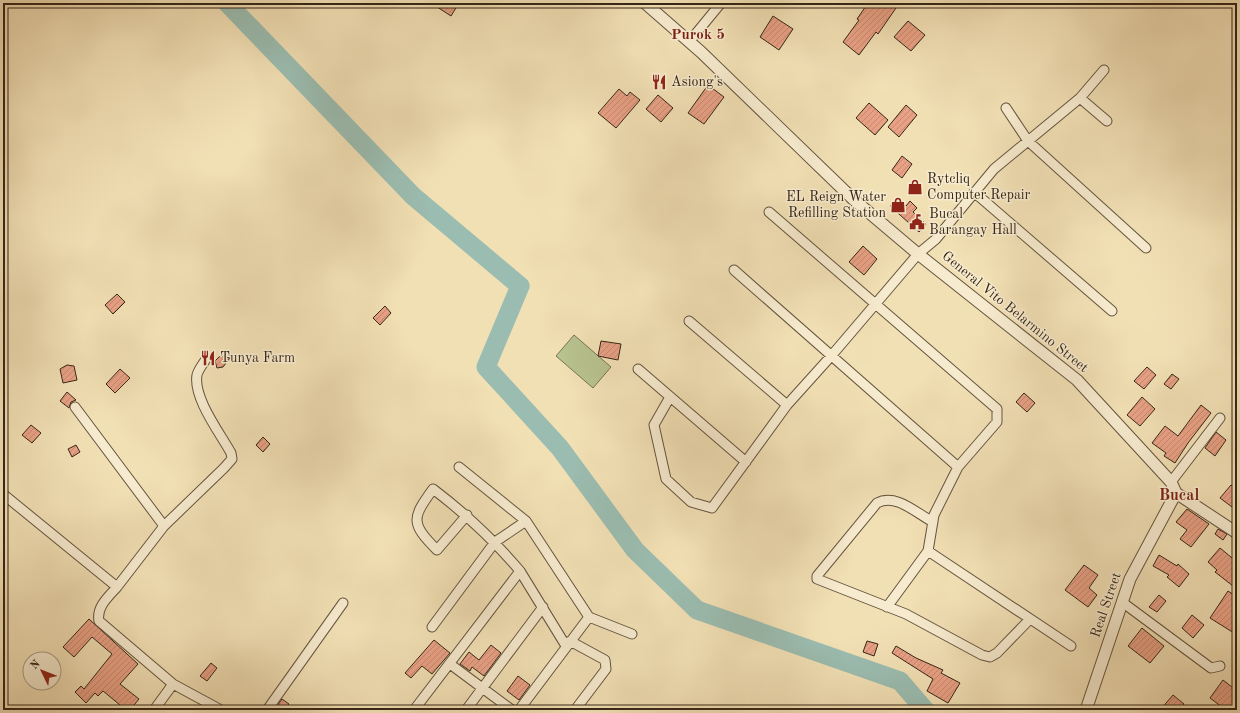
<svg xmlns="http://www.w3.org/2000/svg" width="1240" height="713" font-family="'Old Standard TT',serif">
  <style>
    .grass { fill: #b8c390; stroke: #767454 }
    .lines { fill: none; stroke-linecap: round; stroke-linejoin: round }
    .river { stroke: #9bbdb1; stroke-width: 19 }
    .building { fill: url(#building-hatch); stroke: #352617 }
    .minor-casing { stroke: #64543e; stroke-width: 11 }
    .tertiary-casing { stroke: #64543e; stroke-width: 13 }
    .minor { stroke: #f7ebcf; stroke-width: 9 }
    .tertiary { stroke: #f7ebcf; stroke-width: 11 }
    .labels { text-anchor: middle; dominant-baseline: central; stroke-width: 3; stroke-linejoin: round; paint-order: stroke }
    .poi-label { font-size: 14px; fill: #352617; stroke: #f7ebcf; text-anchor: start }
    .street-label { font-size: 14px; fill: #352617; stroke: #f7ebcf }
    .neighbourhood-label { font-size: 15px; font-weight: bold; fill: #7a1f14; stroke: #f7ebcf }
    .quarter-label { font-size: 16px; font-weight: bold; fill: #7a1f14; stroke: #f7ebcf }
  </style>
  <defs>
    <pattern id="building-hatch" width="6" height="6" patternUnits="userSpaceOnUse"><rect width="6" height="6" fill="#e9a185"/><path d="M-1 1l2-2M0 6l6-6M5 7l2-2" fill="none" stroke="#c88a72"/></pattern>
  </defs>
  <rect width="100%" height="100%" fill="#f2e0b5"/>
  <filter id="stains"><feTurbulence type="fractalNoise" baseFrequency=".005" numOctaves="4"/><feColorMatrix values="0 0 0 0 .2 0 0 0 0 .09 0 0 0 0 .02 0 0 0 .5 -.17"/></filter>
  <radialGradient id="worn" r=".72"><stop offset=".6" stop-color="#630" stop-opacity="0"/><stop offset="1" stop-color="#630" stop-opacity=".3"/></radialGradient>
  <path class="grass" d="M574 335 611 367 593 388 556 356Z"/>
  <g class="lines">
    <path class="river" d="M227 3 413 196 520 286 486 367 560 448 635 550 697 610 900 681 925 710"/>
  </g>
  <path class="building" d="M431 3H459L451 16Z
    M868 3H896L893 6 896 8 878 34 876 32 859 55 843 42 859 20 857 19Z
    M773 16 793 29 779 50 760 37Z
    M908 21 925 35 911 51 894 37Z
    M708 85 724 97 704 124 688 113Z
    M619 89 627 96 630 92 640 100 616 128 598 113Z
    M658 95 673 108 661 122 646 109Z
    M869 103 888 120 875 135 856 118Z
    M906 105 917 115 899 137 888 127Z
    M902 156 912 164 902 178 892 170Z
    M897 198 906 206 910 201 917 208 913 212 926 224 919 232 890 206Z
    M863 246 877 259 864 275 849 262Z
    M117 294 125 302 113 314 105 305Z
    M385 306 391 313 380 325 373 318Z
    M601 341 621 344 618 360 598 356Z
    M220 356 230 358 223 367 217 368 215 361Z
    M67 365 74 366 77 380 63 383 60 369Z
    M1147 367 1156 375 1144 389 1134 381Z
    M120 369 130 378 115 393 106 384Z
    M1172 374 1179 379 1171 389 1164 384Z
    M67 392 76 400 71 402 69 408 60 401Z
    M1024 393 1035 403 1027 412 1016 402Z
    M1142 397 1155 409 1140 426 1127 415Z
    M1201 405 1211 413 1188 443 1175 463 1164 456 1166 453 1152 443 1165 426 1178 436Z
    M31 425 41 433 32 443 22 435Z
    M1216 432 1226 440 1215 456 1205 448Z
    M263 437 270 444 263 452 256 445Z
    M76 445 80 452 72 457 68 449Z
    M1231 485 1237 489V501L1232 507 1220 498Z
    M1187 509 1209 524 1191 547 1180 539 1187 530 1176 522Z
    M1218 529 1227 534 1223 540 1215 534Z
    M1220 548 1237 562V581L1233 586 1215 572 1217 570 1208 562Z
    M1159 555 1177 566 1178 564 1189 574 1179 587 1167 577 1169 575 1153 566Z
    M1084 565 1098 575 1089 588 1097 595 1088 607 1065 590Z
    M1228 591 1237 597V629L1234 633 1210 618Z
    M1159 595 1166 601 1157 612 1149 607Z
    M1192 615 1204 625 1193 638 1182 628Z
    M89 619 138 664 120 684 139 699 130 710H126L103 691 98 696 95 693 86 703 75 692 81 686 84 689 112 654 92 637 74 657 63 647Z
    M1142 628 1164 646 1150 663 1128 646Z
    M434 640 450 653 432 674 422 666 411 678 405 673Z
    M867 641 878 644 874 656 863 652Z
    M491 645 501 653 484 676 472 667 470 671 460 664 469 652 479 660Z
    M896 646 916 658 943 670 941 673 960 683 948 703 927 691 933 679 892 653Z
    M211 663 217 668 207 681 200 676Z
    M518 676 530 685 519 700 507 691Z
    M1223 680 1237 691V702L1232 710H1226L1210 698Z
    M1173 695 1184 704 1180 710H1160Z
    M282 699 289 704 284 710H274Z"/>
  <g class="lines">
    <g class="minor-casing">
      <path id="minor" d="M689 42 721 3
        M1080 98 1107 121
        M1006 108 1028 141 1146 248
        M974 192 1112 311
        M769 212 997 409V422L958 467 934 515 928 551 887 607
        M734 270 958 467
        M689 321 787 405
        M638 369 746 462
        M670 397 654 425 666 479 691 502 712 508 787 405 832 355 918 254 936 239 994 169 1080 98 1104 70
        M75 407 164 526
        M459 467 526 521 589 617 632 634
        M1171 482 1220 418
        M3 494 117 587C109 596 96 607 99 621L173 684 221 710
        M467 515 437 550C410 523 412 518 433 489 466 514 493 539 520 571
        M933 522C916 513 896 493 877 503L817 576V579L906 614 982 655 990 657 997 653 1030 619
        M928 551 1071 646
        M117 587 164 526 224 468 232 459 231 453C220 433 193 398 197 375 198 370 203 364 206 359
        M1122 602 1211 668 1220 666
        M432 627 495 542 526 521
        M570 641 605 660 606 669 575 710
        M450 664 512 710
        M154 710 173 684
        M267 710 343 603
        M414 710 520 571 566 646
        M466 710 543 607
        M519 710 589 617"/>
    </g>
    <g class="tertiary-casing">
      <path id="tertiary" d="M645 3 701 52 853 199 918 254 1077 380 1171 482 1176 493 1237 533
        M1086 710 1130 579 1176 493"/>
    </g>
    <use href="#minor" class="minor"/>
    <use href="#tertiary" class="tertiary"/>
  </g>
  <defs>
    <g id="restaurant-bare" transform="scale(1.2)"><path d="M-5-6h1v4h1v-4h1v4h1v-4h1v5L-1.5 .5V6h-2V.5L-5-1ZM5-6V6H3V1.5H1.5Q1.5-4 5-6Z" fill="#8f2418" stroke="#f7ebcf" stroke-width="2.5" paint-order="stroke"/></g>
    <g id="shop-bare" transform="scale(1.2)"><path d="M-5-2.5h2.3a2.7 3.5 0 0 1 5.4 0H5L5.5 6h-11ZM-1.5-2.5h3a1.5 2.3 0 0 0-3 0Z" fill="#8f2418" stroke="#f7ebcf" stroke-width="2.5" paint-order="stroke"/></g>
    <g id="civic-bare" transform="scale(1.2)"><path d="M-.6-6.5H3V-4.5H.6V-3L4-1V1h2V6H-6V1h2V-1L-.6-3ZM-1.2 2.5V6h2.4V2.5Z" fill="#8f2418" stroke="#f7ebcf" stroke-width="2.5" paint-order="stroke"/></g>
  </defs>
  <g fill-rule="evenodd">
    <use href="#restaurant-bare" x="659" y="82"/>
    <use href="#shop-bare" x="915" y="187"/>
    <use href="#shop-bare" x="898" y="205"/>
    <use href="#civic-bare" x="917" y="222"/>
    <use href="#restaurant-bare" x="208" y="358"/>
  </g>
  <g class="labels">
    <g class="poi-label">
      <text x="671" y="82">Asiong's</text>
      <text x="927" y="179">Rytcliq<tspan x="927" dy="16">Computer Repair</tspan></text>
      <text x="886" y="197" text-anchor="end">EL Reign Water<tspan x="886" dy="16">Refilling Station</tspan></text>
      <text x="929" y="214">Bucal<tspan x="929" dy="16">Barangay Hall</tspan></text>
      <text x="220" y="358">Tunya Farm</text>
    </g>
    <g class="street-label">
      <text transform="translate(1015 312) rotate(39)">General Vito Belarmino Street</text>
      <text transform="translate(1106 605) rotate(-71)">Real Street</text>
    </g>
    <g class="neighbourhood-label">
      <text x="698" y="35">Purok 5</text>
    </g>
    <g class="quarter-label">
      <text x="1179" y="496">Bucal</text>
    </g>
  </g>
  <rect width="1240" height="713" fill="none" stroke="#f2e0b5" stroke-width="16"/>
  <rect x="4" y="4" width="1232" height="705" fill="none" stroke="#352617" stroke-width="2"/>
  <rect x="8" y="8" width="1224" height="697" fill="none" stroke="#352617"/>
  <g transform="translate(42 671) rotate(313)"><circle r="19" fill="#f7ebcf" stroke="#a99c85"/>
  <path d="M0-3L7 15L0 10L-7 15Z" fill="#8f2418"/>
  <text y="-6" font-size="11" font-weight="bold" text-anchor="middle" fill="#352617">N</text>
  </g>
  <rect width="100%" height="100%" filter="url(#stains)"/>
  <rect width="100%" height="100%" fill="url(#worn)"/>
</svg>
